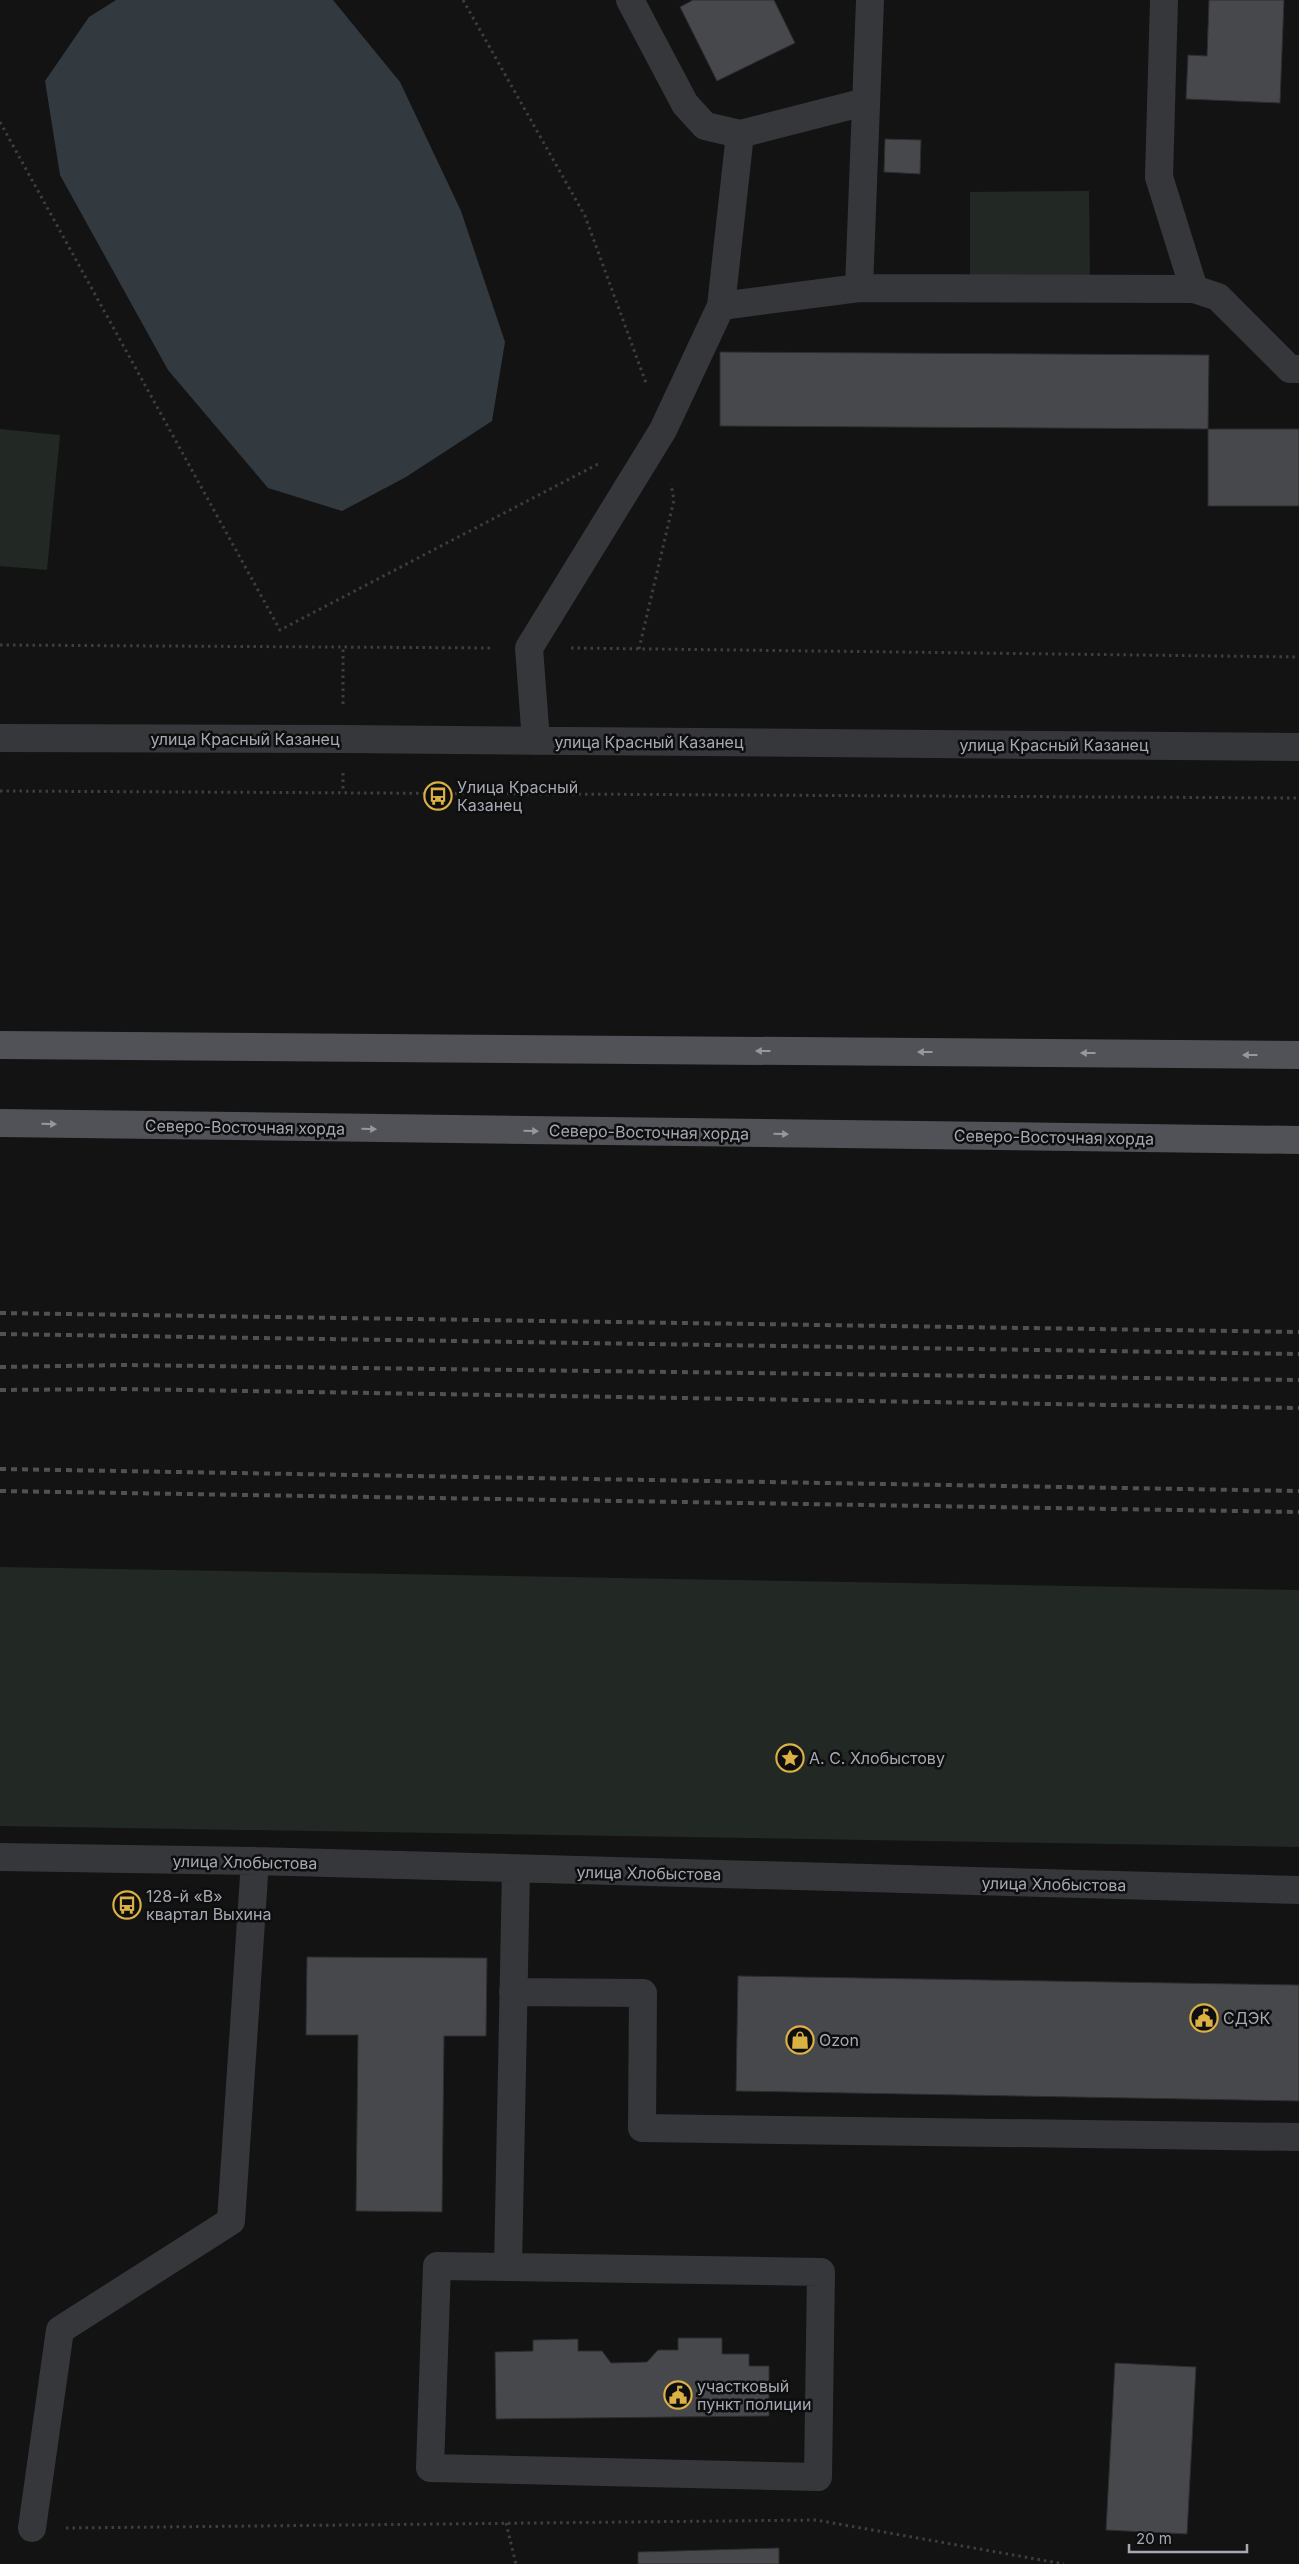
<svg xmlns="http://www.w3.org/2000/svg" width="1299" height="2564" font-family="Inter,sans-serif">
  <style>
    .green { fill: #222823 }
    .water { fill: #32393f }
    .building { fill: #47484c; stroke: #2d2d30 }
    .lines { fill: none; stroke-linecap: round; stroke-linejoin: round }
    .path { stroke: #3c3e42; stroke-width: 3; stroke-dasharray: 2.5 4; stroke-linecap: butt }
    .minor { stroke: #36373b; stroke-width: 28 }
    .major { stroke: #515257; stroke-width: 28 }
    .rail { stroke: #505155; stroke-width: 4; stroke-dasharray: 6 5; stroke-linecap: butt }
    .oneway { fill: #9598a1 }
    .labels { text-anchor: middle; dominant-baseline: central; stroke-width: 5; stroke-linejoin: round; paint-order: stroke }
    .street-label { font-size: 16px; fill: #a6a9b3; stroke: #0e0e0f }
    .poi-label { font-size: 16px; fill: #a6a9b3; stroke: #0e0e0f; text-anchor: start }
  </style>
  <rect width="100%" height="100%" fill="#131314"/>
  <path class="green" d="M1089 191 1090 276 970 277V192Z
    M0 429 60 435 47 570 0 566Z
    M0 1567 1299 1590V1847L0 1826Z"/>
  <path class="water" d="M116 0H333L400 82 461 211 505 342 492 421 406 477 342 511 268 488 168 370 60 175 45 81 89 17Z"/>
  <path class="building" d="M774 0 795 43 717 81 680 7 693 0Z
    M1209 0H1284L1280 103 1186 99 1188 55 1207 56Z
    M885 139 921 140 920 174 884 172Z
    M720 352 1209 355 1208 429 720 426Z
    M1208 429H1299V506H1208Z
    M307 1957 487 1958 486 2036H444L442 2212 356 2211 358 2035H306Z
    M738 1976 1299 1985V2101L736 2091Z
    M678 2338H722V2354H749V2366H769V2416L496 2419 495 2352 533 2351V2340L578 2339V2351H602L611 2363 647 2362 658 2350H678Z
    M1115 2363 1196 2367 1187 2534 1106 2530Z
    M779 2548V2564H638V2552Z"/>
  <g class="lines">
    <path class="path" d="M463 0 585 216 646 383
      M0 122 280 630 600 463
      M0 645 494 648
      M571 648 1299 657
      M639 649 674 500 671 484
      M343 704V648
      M343 773V792
      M0 791 1299 798
      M506 2523 516 2564
      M66 2528 816 2520 1064 2564"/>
    <path class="minor" d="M630 0 685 104 705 126 740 134 865 102
      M870 0 859 288 1194 289 1218 297 1290 369H1299
      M1164 0 1159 177 1194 289
      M740 134 721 306 859 288
      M0 738 343 739 1299 747
      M536 741 529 648 663 430 721 306
      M0 1857 255 1861 1299 1890
      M513 1992 643 1993 642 2128 1299 2137
      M508 2267 437 2266 430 2468 818 2477 821 2272 508 2267 516 1870
      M32 2528 60 2330 231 2221 255 1861"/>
    <path class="major" d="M0 1045 1299 1055
      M0 1123 1299 1140"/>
    <path class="rail" d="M0 1313 1299 1332
      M0 1334 1299 1354
      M0 1367 125 1365 1299 1380
      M0 1390 124 1389 1299 1408
      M0 1469 1299 1491
      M0 1491 1299 1512"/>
  </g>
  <defs><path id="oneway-solid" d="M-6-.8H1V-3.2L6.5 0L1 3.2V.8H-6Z" transform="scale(1.25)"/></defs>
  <g class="oneway">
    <use href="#oneway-solid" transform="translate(763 1051) rotate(-180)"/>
    <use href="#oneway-solid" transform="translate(925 1052) rotate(-180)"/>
    <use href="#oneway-solid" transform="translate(1088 1053) rotate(-180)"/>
    <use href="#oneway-solid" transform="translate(1250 1055) rotate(-180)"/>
    <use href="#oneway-solid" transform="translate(49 1124) rotate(1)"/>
    <use href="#oneway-solid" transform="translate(369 1129) rotate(1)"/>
    <use href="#oneway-solid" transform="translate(531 1131) rotate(1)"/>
    <use href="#oneway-solid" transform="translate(781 1134) rotate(1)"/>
  </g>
  <defs>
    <g id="bus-ring" transform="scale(1.4375)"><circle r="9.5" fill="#0e0e0f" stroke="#dbb044" stroke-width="1.5"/><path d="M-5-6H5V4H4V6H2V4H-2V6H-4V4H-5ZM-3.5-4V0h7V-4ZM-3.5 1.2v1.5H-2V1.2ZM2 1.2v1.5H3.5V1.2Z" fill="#dbb044"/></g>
    <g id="sight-ring" transform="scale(1.4375)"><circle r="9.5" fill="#0e0e0f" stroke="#dbb044" stroke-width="1.5"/><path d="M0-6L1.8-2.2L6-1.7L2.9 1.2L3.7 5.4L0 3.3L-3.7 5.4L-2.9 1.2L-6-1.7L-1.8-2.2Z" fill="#dbb044"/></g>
    <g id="civic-ring" transform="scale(1.4375)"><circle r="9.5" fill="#0e0e0f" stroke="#dbb044" stroke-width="1.5"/><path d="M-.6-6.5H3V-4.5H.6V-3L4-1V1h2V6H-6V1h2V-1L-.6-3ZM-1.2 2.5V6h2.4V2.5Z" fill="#dbb044"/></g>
    <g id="shop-ring" transform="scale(1.4375)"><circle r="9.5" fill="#0e0e0f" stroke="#dbb044" stroke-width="1.5"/><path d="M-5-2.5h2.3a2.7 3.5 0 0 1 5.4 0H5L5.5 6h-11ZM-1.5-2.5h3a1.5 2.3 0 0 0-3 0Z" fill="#dbb044"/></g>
  </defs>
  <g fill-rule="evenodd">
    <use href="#bus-ring" x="438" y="796"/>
    <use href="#sight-ring" x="790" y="1758"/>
    <use href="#bus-ring" x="127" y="1905"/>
    <use href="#civic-ring" x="1204" y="2018"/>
    <use href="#shop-ring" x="800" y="2040"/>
    <use href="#civic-ring" x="678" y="2395"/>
  </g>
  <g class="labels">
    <g class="street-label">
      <text x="245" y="739">улица Красный Казанец</text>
      <text x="649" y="742">улица Красный Казанец</text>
      <text x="1054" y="745">улица Красный Казанец</text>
      <text transform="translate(245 1127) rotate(1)">Северо-Восточная хорда</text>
      <text transform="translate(649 1132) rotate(1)">Северо-Восточная хорда</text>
      <text transform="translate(1054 1137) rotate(1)">Северо-Восточная хорда</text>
      <text transform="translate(245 1862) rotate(1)">улица Хлобыстова</text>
      <text transform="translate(649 1873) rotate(1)">улица Хлобыстова</text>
      <text transform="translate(1054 1884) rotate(1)">улица Хлобыстова</text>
    </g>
    <g class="poi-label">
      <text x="457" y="787">Улица Красный<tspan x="457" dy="18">Казанец</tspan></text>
      <text x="809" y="1758">А. С. Хлобыстову</text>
      <text x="146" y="1896">128-й «В»<tspan x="146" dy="18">квартал Выхина</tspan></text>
      <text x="1223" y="2018">СДЭК</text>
      <text x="819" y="2040">Ozon</text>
      <text x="697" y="2386">участковый<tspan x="697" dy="18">пункт полиции</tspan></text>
    </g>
  </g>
  <path d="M1129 2544v8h118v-8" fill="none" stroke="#a6a9b3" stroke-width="2.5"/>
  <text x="1136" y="2544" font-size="15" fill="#a6a9b3" stroke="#0e0e0f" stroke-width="4" paint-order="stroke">20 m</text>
</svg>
